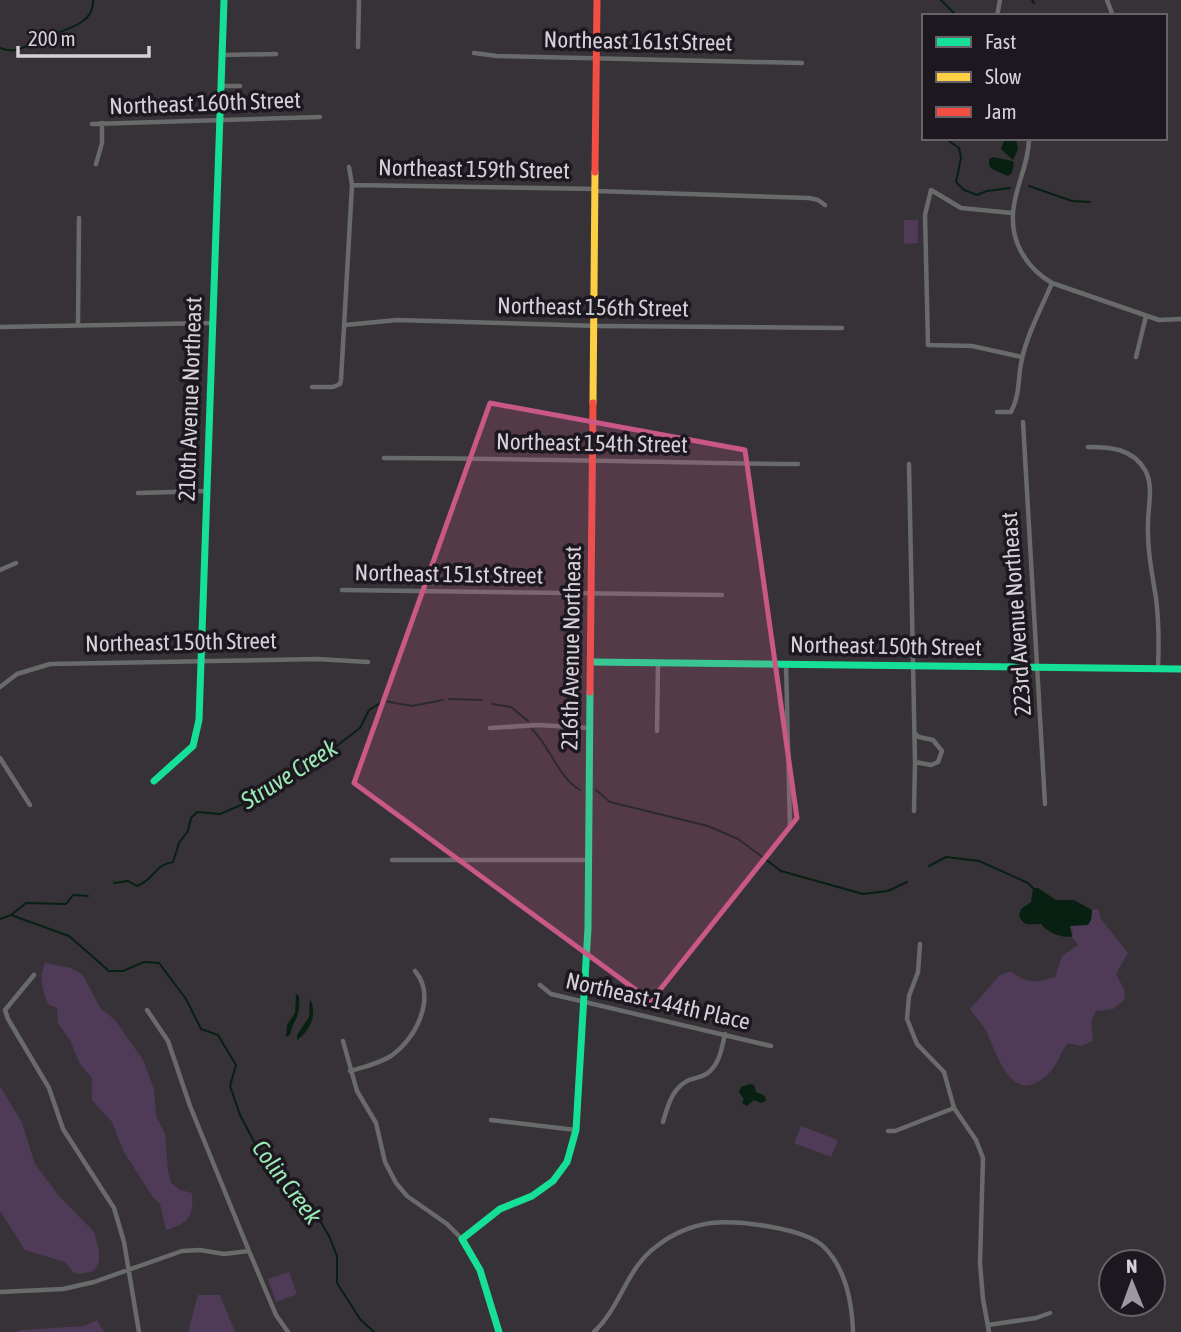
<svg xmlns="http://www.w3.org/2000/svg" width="1181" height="1332" font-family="'Asap Condensed',sans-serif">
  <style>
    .green { fill: #4f3b57 }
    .water { fill: #072012 }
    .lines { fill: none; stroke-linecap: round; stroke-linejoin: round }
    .stream { stroke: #072012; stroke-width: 2 }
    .street { stroke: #696a6a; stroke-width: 4.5 }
    .fast { stroke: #16e098; stroke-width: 7 }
    .slow { stroke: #ffcf43; stroke-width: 7 }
    .jam { stroke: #f24e42; stroke-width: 7 }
    .marked { fill: #c95887; fill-opacity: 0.2; stroke: #c95887; stroke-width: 5; stroke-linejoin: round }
    .labels { text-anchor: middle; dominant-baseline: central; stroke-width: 7; stroke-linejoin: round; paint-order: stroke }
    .street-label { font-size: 23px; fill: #d6d0d9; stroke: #1d181f }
    .water-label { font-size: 24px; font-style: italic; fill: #99eab5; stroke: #1d181f }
  </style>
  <rect width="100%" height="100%" fill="#373238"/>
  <path class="green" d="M904 220H918V243L904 244Z
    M1098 909 1101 919 1128 953 1116 974 1125 991 1124 1000 1113 1009 1096 1011 1091 1022 1093 1041 1081 1046 1068 1043C1061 1051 1058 1063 1051 1071 1013 1111 999 1058 986 1031 982 1024 975 1016 970 1009L999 976 1011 971C1025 984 1037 983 1055 977L1062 956 1078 945 1072 937 1073 932 1069 926 1091 920 1092 910Z
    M45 963 71 968 83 975 100 1008 115 1020 143 1060 154 1089 156 1116 165 1134 168 1171 171 1183 180 1190 192 1193C194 1216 189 1223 166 1230L160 1204 152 1196 124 1152 112 1122 92 1100V1078L80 1064 70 1040 58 1023 57 1008 49 1005C42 992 39 977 45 963Z
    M0 1086 22 1123 35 1164 58 1195 94 1232 99 1251V1261L94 1271 80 1274 74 1273 65 1262 25 1250 0 1211Z
    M801 1126 838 1140 831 1157 794 1143Z
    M289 1272 297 1294 276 1302 268 1279Z
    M198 1295H220L235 1332H188Z
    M97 1320 104 1332H15L23 1330 84 1326Z"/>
  <path class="water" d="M1005 138H1016L1018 149 1013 160 1001 149Z
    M993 157 1012 161 1014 163 1012 173 1008 176 992 169 989 165V159Z
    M1033 888H1038L1056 900H1074L1092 910 1091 920 1088 925 1070 926 1072 937C1060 937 1049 934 1041 924 1030 924 1023 927 1019 915L1021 909 1031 902Z
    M296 994 299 996C301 1019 294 1017 290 1035L286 1037 287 1025 295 1013Z
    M310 999C318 1014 310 1031 297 1040V1035L309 1017Z
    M750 1084 754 1085 756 1092 765 1096 766 1101 761 1103 754 1100 747 1106 742 1103 744 1099 739 1092 741 1087Z"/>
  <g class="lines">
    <path class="stream" d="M941 0 954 13 952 16
      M1032 0 1034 3
      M0 48C19 56 30 42 48 36 64 30 95 24 93 0
      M949 138V141L959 148 961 158 956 182 964 190 977 195 987 191 1010 188
      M1029 186 1072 201 1090 202
      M449 699 482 700
      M492 704 511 707 528 721
      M532 729C551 748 558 777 580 790
      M596 790 610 802 708 826 738 839 781 871 863 894 888 891 907 882
      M929 866 946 857 979 861 1028 883 1033 888
      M114 883 128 881 137 886C155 879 154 865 173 862L179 843 188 831 191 818 197 812 220 814 262 796 280 775 308 758 322 757 360 728 369 710 384 701 412 706 443 700
      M11 915 69 936 109 971H123L144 962 159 963 186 999 201 1029 218 1035 236 1065 230 1086 240 1115 256 1145 290 1193 312 1207 329 1236 337 1256V1283L360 1319 374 1332
      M0 919 11 915 26 903 66 904 73 895 88 896"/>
    <path class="street" d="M1107 0 1113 16
      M997 16 1000 0
      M358 47 359 0
      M474 53 497 56 802 63
      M222 55 276 54
      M222 86H240
      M92 124 320 117
      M1029 139 1052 138
      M96 164 102 143V123
      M352 185 596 189
      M596 191 809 198 818 200 825 205
      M1012 213 961 208 931 190 925 215 928 345 972 346 1022 357
      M1052 283 1159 320 1181 319
      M78 325 79 218
      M345 325 397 320 599 326 842 328
      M0 327 212 323
      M1136 357 1146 316
      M312 387H333L340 384 341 380 352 185 349 167
      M997 412H1011C1021 392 1017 380 1022 359 1027 334 1042 307 1052 283 1028 269 1011 244 1013 214 1014 188 1029 165 1029 138
      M1023 422 1045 804
      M1088 447C1110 447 1132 448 1145 470 1154 486 1148 506 1148 523 1147 549 1152 573 1156 598 1159 622 1159 645 1158 669
      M384 458C522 458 660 463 798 464
      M909 464 915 762 914 811
      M138 493 207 491
      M0 570 16 563
      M342 590 722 595
      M786 663 790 827
      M0 687 17 674 50 664 317 659 368 662
      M490 728 538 725 590 728
      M657 731 658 663
      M914 733 919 737 933 740 942 751 938 762 931 765 915 762
      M0 758 30 805
      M392 860H589
      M920 944 918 972 909 996 907 1019 917 1044 944 1072 954 1108 976 1140 983 1158 980 1263 983 1299 989 1332
      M34 975 5 1010 8 1019 49 1088 63 1129 114 1208 124 1242 139 1332
      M540 985 551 994 771 1046
      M147 1010 168 1041 190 1106 249 1251 276 1315 288 1332
      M343 1041 357 1091 376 1123 385 1162 396 1183 407 1196 447 1224 462 1239
      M350 1071C364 1067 378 1064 391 1056 416 1039 437 997 415 971
      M491 1120 576 1130
      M663 1122C668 1105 672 1088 689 1080 697 1077 705 1077 710 1071 720 1062 722 1047 725 1034
      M888 1131H895L954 1108
      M0 1292 63 1289 94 1282 182 1251 200 1250 224 1254 249 1251
      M988 1325 1036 1318 1050 1313
      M594 1332C621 1307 626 1268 657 1246 672 1234 691 1226 711 1223 738 1220 805 1228 824 1247 846 1269 852 1302 853 1332"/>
    <path class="fast" d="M591 662 1181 669
      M154 781 193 746 199 720 224 0
      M499 1332 480 1270 462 1239 500 1209 532 1196 553 1181 567 1162 576 1130 588 928 590 692"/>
    <path class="slow" d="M593 403 595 172"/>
    <path class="jam" d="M595 172 597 0
      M590 692 593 403"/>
  </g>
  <path class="marked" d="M490 403 745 450 797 818 651 1001 354 783Z"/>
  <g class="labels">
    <g class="street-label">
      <text transform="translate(638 41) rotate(1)">Northeast 161st Street</text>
      <text transform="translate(205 103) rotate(-2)">Northeast 160th Street</text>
      <text transform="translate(474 169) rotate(1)">Northeast 159th Street</text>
      <text transform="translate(593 307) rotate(1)">Northeast 156th Street</text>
      <text transform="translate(190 399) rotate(-88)">210th Avenue Northeast</text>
      <text transform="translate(592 443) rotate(1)">Northeast 154th Street</text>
      <text transform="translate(449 574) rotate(1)">Northeast 151st Street</text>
      <text transform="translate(1016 614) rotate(-94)">223rd Avenue Northeast</text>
      <text transform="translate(181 642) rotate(-1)">Northeast 150th Street</text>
      <text transform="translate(886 646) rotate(1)">Northeast 150th Street</text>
      <text transform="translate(571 648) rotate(-89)">216th Avenue Northeast</text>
      <text transform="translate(658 1001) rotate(13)">Northeast 144th Place</text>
    </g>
    <g class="water-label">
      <text transform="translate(289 774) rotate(-32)">Struve Creek</text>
      <text transform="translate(287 1182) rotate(53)">Colin Creek</text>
    </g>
  </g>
  <rect x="922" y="14" width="245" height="126" fill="#1d181f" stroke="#676269" stroke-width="2"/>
  <rect x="936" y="37" width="35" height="10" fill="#16e098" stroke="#676269" stroke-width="2"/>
  <text x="985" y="49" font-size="21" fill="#d6d0d9">Fast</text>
  <rect x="936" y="72" width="35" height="10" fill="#ffcf43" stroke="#676269" stroke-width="2"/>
  <text x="985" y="84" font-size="21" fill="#d6d0d9">Slow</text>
  <rect x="936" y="107" width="35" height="10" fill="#f24e42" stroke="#676269" stroke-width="2"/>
  <text x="985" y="119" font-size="21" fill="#d6d0d9">Jam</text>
  <g transform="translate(1132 1283) rotate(359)"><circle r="33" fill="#1d181f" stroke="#676269" stroke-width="2"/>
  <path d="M0-5L12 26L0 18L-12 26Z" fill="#9e99a1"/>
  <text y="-10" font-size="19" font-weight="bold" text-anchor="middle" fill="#d6d0d9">N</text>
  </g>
  <path d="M18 46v10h131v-10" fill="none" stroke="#d6d0d9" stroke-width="3.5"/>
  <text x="28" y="46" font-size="21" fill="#d6d0d9" stroke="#1d181f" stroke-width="5" paint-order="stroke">200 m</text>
</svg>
